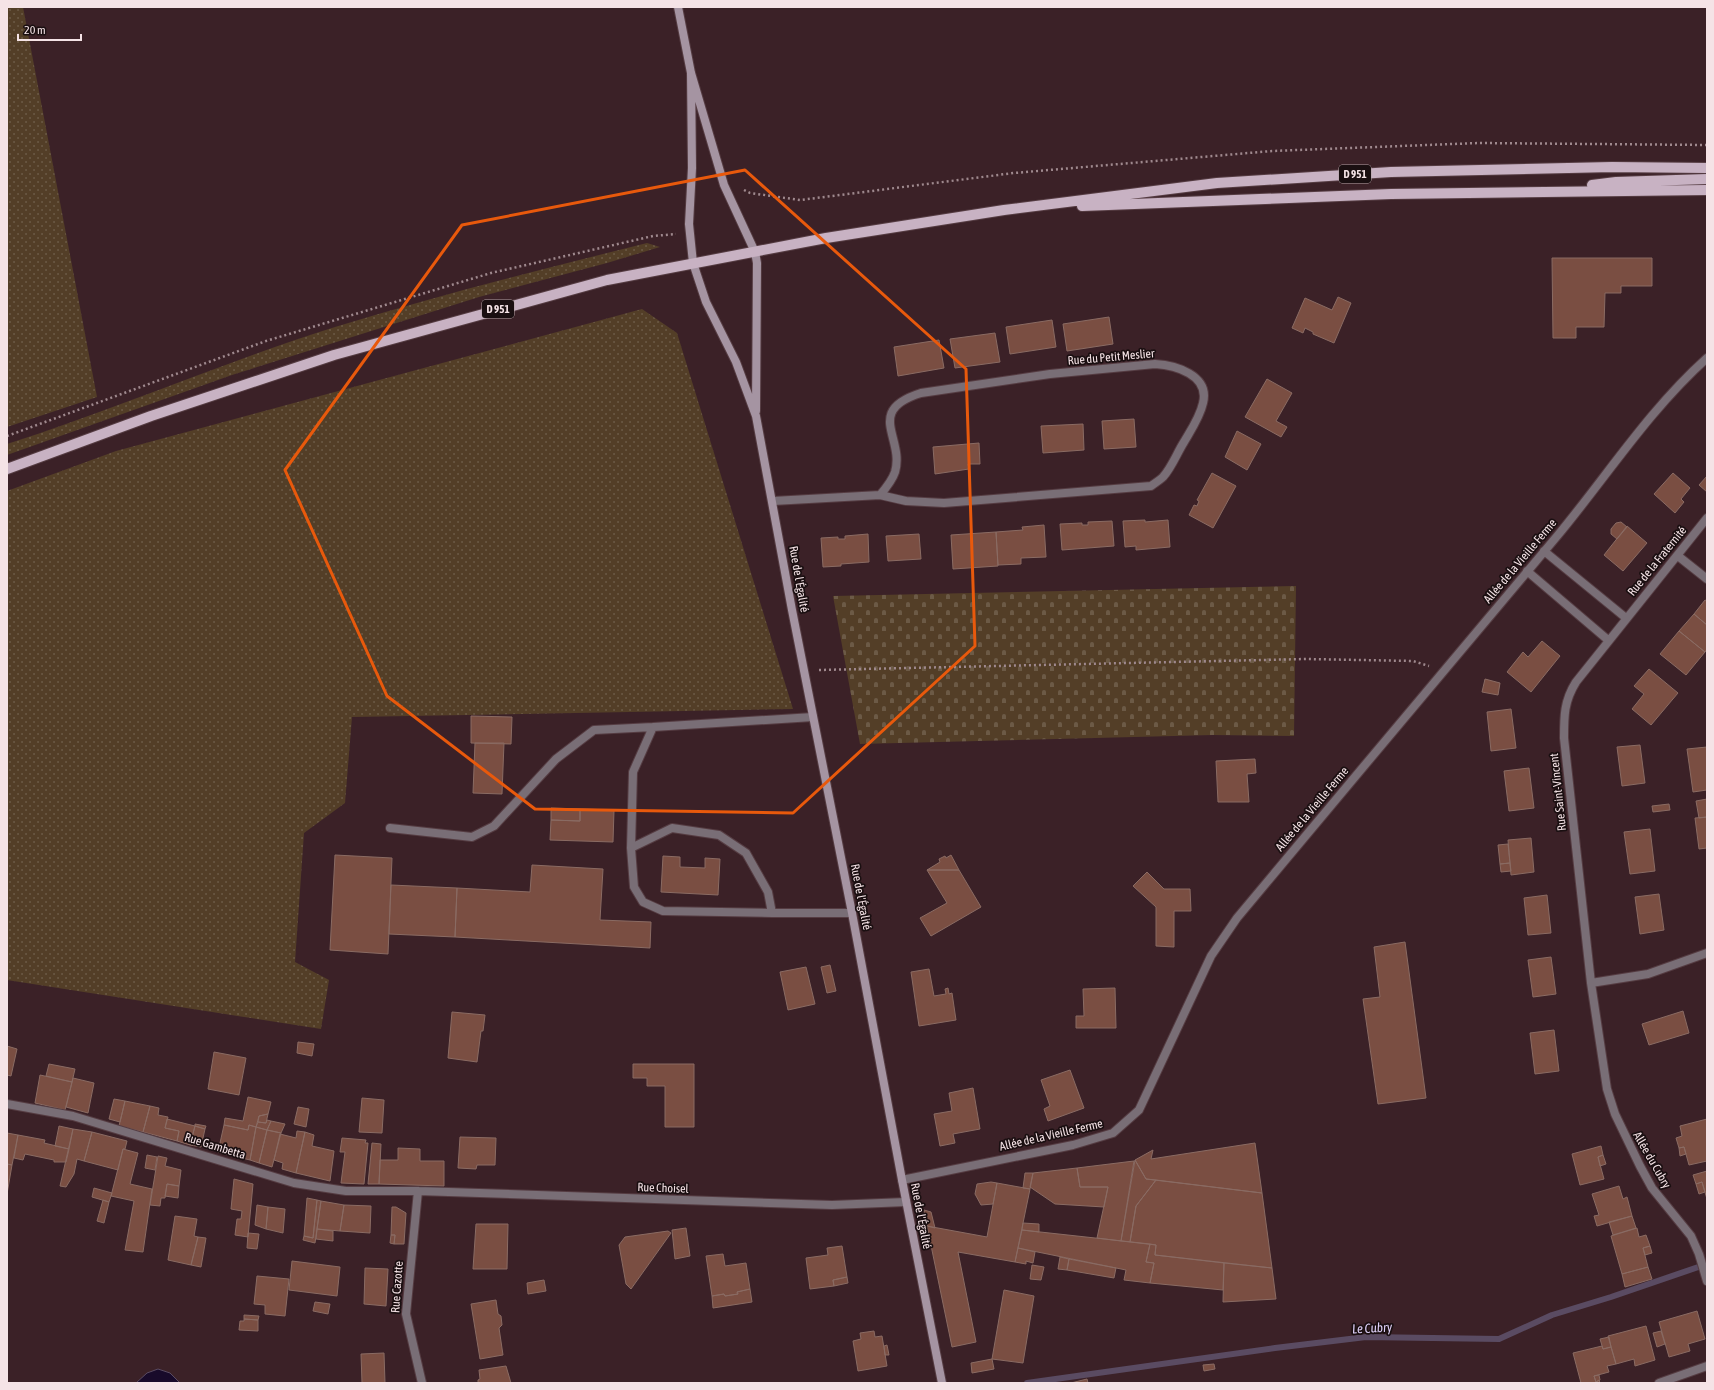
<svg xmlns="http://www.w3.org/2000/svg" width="1714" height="1390" font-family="'Asap Condensed',sans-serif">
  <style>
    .grass { fill: url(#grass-dots) }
    .cemetery { fill: url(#cemetery-stones) }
    .water { fill: #180a2a; stroke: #5a4b62 }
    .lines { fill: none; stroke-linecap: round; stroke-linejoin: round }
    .stream { stroke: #5a4b62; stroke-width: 6 }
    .building { fill: #7a4e42; stroke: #8a6b63 }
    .lane-casing { stroke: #553c42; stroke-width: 10 }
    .street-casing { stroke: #553c42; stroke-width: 10 }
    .secondary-casing { stroke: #553c42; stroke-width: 10 }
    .primary-casing { stroke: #553c42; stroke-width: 12 }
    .path { stroke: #9f898e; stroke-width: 2.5; stroke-dasharray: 2 3; stroke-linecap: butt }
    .lane { stroke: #796e76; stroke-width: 8 }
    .street { stroke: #796e76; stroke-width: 8 }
    .secondary { stroke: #a594a2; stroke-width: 8 }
    .primary { stroke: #c8b2c3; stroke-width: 10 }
    .marked { fill: none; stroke: #e8590c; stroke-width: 3; stroke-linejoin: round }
    .labels { text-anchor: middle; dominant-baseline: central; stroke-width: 3.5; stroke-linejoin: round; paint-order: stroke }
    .shield { fill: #1a0f11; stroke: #b3a3a6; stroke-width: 1 }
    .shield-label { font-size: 11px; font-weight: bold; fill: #f5e3e6 }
    .street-label { font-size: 12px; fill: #f5e3e6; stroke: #1a0f11 }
    .water-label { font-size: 13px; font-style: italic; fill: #e0d2fa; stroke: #1a0f11 }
  </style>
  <defs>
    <pattern id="grass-dots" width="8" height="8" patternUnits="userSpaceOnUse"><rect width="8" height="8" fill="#533e27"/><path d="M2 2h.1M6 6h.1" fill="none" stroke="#6c5a46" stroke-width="1.8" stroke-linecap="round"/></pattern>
    <pattern id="cemetery-stones" width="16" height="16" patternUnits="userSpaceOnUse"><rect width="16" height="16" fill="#533e27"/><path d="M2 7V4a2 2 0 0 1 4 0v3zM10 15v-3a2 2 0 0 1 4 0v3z" fill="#6c5a46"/></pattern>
  </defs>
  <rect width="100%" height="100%" fill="#3b2127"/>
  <path class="grass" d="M7 7H23L97 397 7 427Z
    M647 243 660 247 607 263 479 297 232 375 7 455V444C117 409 224 362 335 327 438 295 543 269 647 243Z
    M642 309 677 333 793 709 352 717 345 803 304 833 295 962 329 980 321 1029 7 980V491L116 451Z"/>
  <path class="cemetery" d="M1296 586 1294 736 1213 735 860 744 833 596Z"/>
  <path class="water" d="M158 1369 170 1373 180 1383H136L147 1373Z"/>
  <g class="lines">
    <path class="stream" d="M1027 1383 1275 1348 1366 1337 1499 1339 1552 1315 1611 1297 1707 1264"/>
  </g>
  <path class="building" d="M1552 258H1652V286H1621V293H1605L1604 327H1576V338H1553Z
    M1338 297 1351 303 1334 343 1313 334V332L1305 328 1303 333 1292 328 1305 298 1332 310Z
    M1109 317 1113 344 1067 351 1063 324Z
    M1052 320 1056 347 1010 354 1006 327Z
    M995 333 1000 362 955 368 950 339Z
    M939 340 944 368 898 376 894 347Z
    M1267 379 1292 393 1276 421 1287 427 1281 437 1245 417Z
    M1134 419 1136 447 1104 449 1102 421Z
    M1083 424 1084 450 1043 453 1041 426Z
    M1237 431 1261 444 1247 470 1225 457Z
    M979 443 980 464H968L969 469 935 474 933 447Z
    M1212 473 1236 486 1213 528 1189 515 1194 505 1197 506 1199 501 1197 500Z
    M1673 473 1690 488 1681 499 1684 502 1675 513 1654 494Z
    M1707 476V492L1699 485Z
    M1145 520V522L1168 520 1170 547 1136 550V546L1125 547 1123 521Z
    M1112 521 1114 546 1062 550 1060 524 1082 523V525H1088V522Z
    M1621 522 1627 527 1617 539 1611 534V529L1616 523Z
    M1044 525 1046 557 1021 558V564L998 565 996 532 1023 530 1022 527Z
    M1627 526 1647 543 1623 571 1604 555Z
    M996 532 998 566 953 569 951 535Z
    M868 534 869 562 841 564V566L823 567 821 538 838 537V539H845V536Z
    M919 534 921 559 888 561 886 536Z
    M1705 600 1707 601V625L1694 614Z
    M1694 614 1707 625V649L1705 652 1679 631Z
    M1679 631 1705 652 1686 675 1660 654Z
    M1542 641 1560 656 1531 692 1507 672 1523 652 1528 657Z
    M1649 669 1678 693 1651 725 1632 709 1644 694 1634 686Z
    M1485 679 1500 683 1498 695 1482 692Z
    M1511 709 1516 748 1491 751 1487 712Z
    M471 716 512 717 511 744 471 743Z
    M475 743H504L502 794 473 793Z
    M1640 745 1645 783 1622 786 1617 747Z
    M1707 747V790L1693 792 1687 749Z
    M1255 759 1256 773 1247 774 1249 802H1218L1216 761Z
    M1529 768 1534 808 1509 811 1504 771Z
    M1707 799V817L1699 818 1696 801Z
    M1669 804 1670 810 1653 812 1652 806Z
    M551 808 580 809V821L551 820Z
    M580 809 614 810 613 842 550 840 551 820 580 821Z
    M1707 817V848L1699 849 1695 818Z
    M1650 829 1655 871 1630 874 1624 832Z
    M1531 838 1534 872 1511 875 1508 840Z
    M1508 844 1510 863 1500 864 1498 845Z
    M335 855 392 858 388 954 330 950Z
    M951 855 959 870H927L940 862 939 859 945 856 946 858Z
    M663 856 680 857V867L705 868V858L720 859 718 895 661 892Z
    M1510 863 1511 871 1501 872 1500 864Z
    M532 865 603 869 600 920 651 922 650 948 455 937 457 888 530 892Z
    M927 870H959L981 907 931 936 920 918 947 903Z
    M1147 872 1164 889H1190L1191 911H1174V947L1156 946V907L1133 886Z
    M391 885 457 888 455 937 389 934Z
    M1659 894 1664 930 1640 934 1635 897Z
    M1547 895 1551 933 1528 935 1524 898Z
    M1405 942 1426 1098 1378 1104 1363 999 1380 997 1374 947Z
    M1551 957 1556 994 1533 997 1528 960Z
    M830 965 836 991 827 993 821 967Z
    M806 967 815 1004 788 1010 780 972Z
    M929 969 934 996 946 994 945 989 948 988 949 994 952 993 956 1020 919 1026 911 972Z
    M1115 988 1116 1028H1076V1016H1084L1083 989Z
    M1683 1011 1689 1033 1649 1045 1642 1024Z
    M452 1012 485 1015 483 1031H481L477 1062 448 1058Z
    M1554 1030 1559 1071 1535 1074 1530 1033Z
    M298 1042 314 1044 312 1056 297 1053Z
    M7 1046 17 1049 11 1076 7 1075Z
    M214 1052 246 1058 239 1095 208 1089Z
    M49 1064 75 1069 72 1082 46 1076Z
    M633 1064H694V1127H665V1086H647V1078H633Z
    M1070 1070 1084 1108 1048 1121 1044 1109 1050 1106 1041 1080Z
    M40 1075 72 1082 65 1110 35 1103Z
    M73 1078 94 1083 88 1113 66 1107Z
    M973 1088 980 1129 953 1134 955 1143 940 1146 934 1114 952 1111 949 1093Z
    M248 1097 271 1102 268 1114 259 1116 256 1127 249 1125 248 1130 224 1125 225 1118 243 1121Z
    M362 1098 384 1100 382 1133 359 1132Z
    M114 1099 125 1101 120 1122 109 1119Z
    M125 1101 150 1106 143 1132 119 1126Z
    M150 1106 159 1108 158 1115 168 1117 165 1128 179 1131 177 1141 143 1132Z
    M298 1107 309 1109 306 1127 294 1124Z
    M268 1114 266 1123 258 1122 259 1116Z
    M167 1119 195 1126 190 1145 177 1141 179 1131 165 1128Z
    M1707 1119V1161L1689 1165 1684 1147 1679 1148 1676 1138 1682 1136 1680 1126Z
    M267 1120 271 1121 267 1130 256 1127 258 1122 266 1123Z
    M271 1121 285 1124 281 1133 267 1130Z
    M195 1124 206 1126 205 1129 195 1126Z
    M224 1125 248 1130 249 1125 256 1127 250 1160 218 1152Z
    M59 1126 73 1129 69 1149 55 1146Z
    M195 1126 205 1129 201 1147 190 1145Z
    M256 1127 267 1130 259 1163 250 1160Z
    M73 1129 92 1132 84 1161 77 1159 74 1174 66 1187 60 1186Z
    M267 1130 281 1133 272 1167 259 1163Z
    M297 1131 305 1132 296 1173 282 1169 283 1163 274 1160 280 1134 296 1138Z
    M92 1132 127 1141 125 1149H123L118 1170 84 1161Z
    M305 1132 314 1135 312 1146 334 1151 330 1181 296 1173Z
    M7 1133 18 1135 12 1165 7 1164Z
    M18 1135 45 1140 44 1143 69 1149 66 1162H54V1160L25 1154 23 1160 14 1158Z
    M460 1137 496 1138 495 1165H477L476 1169 458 1168Z
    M342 1138 366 1140 365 1143H368L364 1184 341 1183 345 1152H340Z
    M372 1143 381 1144 379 1184H368Z
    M1255 1143 1262 1193 1146 1179 1135 1160 1153 1150 1151 1159Z
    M1601 1146 1603 1155 1598 1157 1604 1179 1580 1185 1572 1154Z
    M1684 1147 1686 1154 1680 1156 1679 1148Z
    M398 1148 420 1149V1161H444V1186L379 1184 380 1160H398Z
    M123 1149 138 1153 130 1184 152 1189 143 1252 125 1250 134 1201 111 1196Z
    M147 1155 157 1157 155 1170 145 1168Z
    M1603 1155 1606 1164 1600 1166 1598 1157Z
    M158 1156 167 1158 165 1166 181 1170 179 1186 167 1184 165 1198H161L160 1206 150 1205Z
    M1135 1160 1146 1179 1156 1180 1136 1206 1130 1242 1121 1241Z
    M1134 1161 1121 1241 1097 1238 1108 1187H1080L1077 1168Z
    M7 1164 12 1165 7 1194Z
    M1077 1168 1080 1187H1108L1104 1207 1055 1204 1030 1187 1033 1173Z
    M1707 1171V1199L1702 1182 1696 1184 1693 1175Z
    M1025 1173H1033L1030 1189 1023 1188Z
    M234 1179 253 1184 248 1237 235 1235 237 1219H241L242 1211 231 1209Z
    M1156 1180 1262 1193 1272 1268 1155 1255 1156 1245 1130 1242 1136 1206Z
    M991 1182 997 1183 993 1204 981 1205 975 1194 977 1184Z
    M1702 1182 1705 1192 1699 1194 1696 1184Z
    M997 1183 1030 1189 1015 1262 958 1252 976 1342 952 1347 927 1226 987 1237Z
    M167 1184 179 1186 178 1198 165 1196Z
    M1619 1186 1623 1199 1627 1197 1632 1216 1597 1226 1594 1216 1599 1215 1592 1194Z
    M94 1188 112 1193 109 1202 92 1197Z
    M307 1198 317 1200 313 1238 304 1236Z
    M103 1200 109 1202 104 1223 97 1221Z
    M317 1200 321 1201 315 1243 303 1240 304 1236 313 1238Z
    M321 1201 344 1205 340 1231 317 1229Z
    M257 1205 268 1207 266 1229 255 1225Z
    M344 1205 371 1206 370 1233 340 1231Z
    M268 1207 285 1209 283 1233 266 1229Z
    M392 1207H396L406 1213 404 1244H394L395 1235H391Z
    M924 1210 931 1212 935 1228 927 1226Z
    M175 1216 197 1219 194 1236 198 1237 191 1265 168 1260Z
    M1632 1216 1636 1228 1613 1235 1609 1222Z
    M1023 1223 1039 1224V1232L1022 1230Z
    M476 1224H508L507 1269H473Z
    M686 1228 690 1256 675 1259 672 1230Z
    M1637 1228 1639 1237 1646 1235 1650 1246 1643 1248 1648 1267 1622 1274 1611 1236Z
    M317 1229 333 1231V1241L316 1239Z
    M1022 1230 1150 1244 1146 1262 1154 1263 1150 1283 1124 1280 1126 1270 1018 1248Z
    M668 1231 671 1233 631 1289 626 1284 619 1245 625 1237Z
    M248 1233 259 1234 257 1249 247 1248Z
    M391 1235H395L394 1244 390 1243Z
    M198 1237 206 1238 201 1267 191 1265Z
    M1150 1244 1156 1245 1155 1255 1224 1263 1223 1290 1150 1283 1154 1263 1146 1262Z
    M842 1246 847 1277 833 1280 834 1286 810 1289 806 1258 828 1255 827 1248Z
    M1650 1246 1652 1253 1645 1255 1643 1248Z
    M1018 1248 1035 1252 1033 1263 1026 1261V1264L1015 1262Z
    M723 1254 725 1266 746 1263 750 1289 737 1292 738 1294 725 1296 724 1294 712 1296 706 1256Z
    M1060 1257 1069 1259 1067 1270 1058 1269Z
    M1069 1259 1116 1268 1114 1278 1067 1270Z
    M292 1261 340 1267 337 1296 289 1290Z
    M1224 1263 1272 1268 1276 1299 1223 1302Z
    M1032 1265 1044 1267 1041 1280 1030 1279Z
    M1648 1267 1652 1279 1625 1287 1622 1274Z
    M365 1268 388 1269 386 1306 364 1304Z
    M257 1276 289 1279 285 1316 265 1314V1305L254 1304Z
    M847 1277 848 1283 834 1286 833 1280Z
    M544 1280 546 1291 528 1294 527 1283Z
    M750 1289 752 1302 713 1308 712 1296 724 1294 725 1296 738 1294 737 1292Z
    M1004 1290 1034 1296 1023 1363 992 1359Z
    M496 1300 498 1314 501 1316 502 1325 499 1328 503 1355 480 1359 471 1304Z
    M315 1302 330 1304 328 1314 313 1311Z
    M1697 1311 1705 1339 1688 1344 1690 1351 1669 1357 1659 1322Z
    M244 1315 259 1316 258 1320 244 1319Z
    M244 1319 258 1320V1331L239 1330 240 1321H244Z
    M1646 1326 1655 1360 1635 1366 1634 1359 1616 1364 1608 1336Z
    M874 1331 875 1337 882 1336 887 1366 858 1371 853 1341 861 1339 860 1333Z
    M1661 1331 1665 1344 1657 1347 1653 1333Z
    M1609 1337 1611 1347 1603 1349 1600 1339Z
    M887 1345 889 1355H885L884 1346Z
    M1602 1346 1603 1349 1611 1347 1616 1364 1607 1366 1609 1372 1594 1376 1596 1382 1599 1380 1600 1383H1581L1573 1353Z
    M384 1353 385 1383H362L361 1354Z
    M992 1359 994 1369 972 1373 971 1363Z
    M1214 1364 1215 1369 1204 1371 1203 1365Z
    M506 1366 511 1383H478V1380L480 1379 479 1370Z
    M1599 1375 1600 1380 1596 1382 1594 1376Z
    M1087 1379 1088 1383H1071Z"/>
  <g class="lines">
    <g class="lane-casing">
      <path id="lane" d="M390 828 472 837 494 826 556 759 594 730 653 727
        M631 848 633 772 653 727 813 717
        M772 913 768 892 746 853 719 835 672 828 631 848 634 887 643 902 663 911 772 913H852"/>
    </g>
    <g class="street-casing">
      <path id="street" d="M773 501 880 495 906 501 944 503 1151 486C1155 483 1160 480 1163 477 1172 467 1177 453 1184 442 1191 430 1200 417 1203 403 1210 375 1175 365 1155 364L1050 374 921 393C864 411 905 438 895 472 892 481 886 488 880 495
        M1707 518 1576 682C1564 701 1564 716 1564 738L1591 983 1607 1089 1615 1114 1640 1166 1652 1188 1691 1236 1699 1254 1707 1281
        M1544 551 1626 618
        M1678 556 1707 579
        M1527 571 1608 640
        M1591 983 1648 974 1707 953
        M7 1104 73 1116 294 1183 346 1191H418L832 1205 906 1202
        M902 1180 1073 1145 1113 1133 1139 1110 1211 956 1237 918C1344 790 1450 663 1558 535 1607 476 1649 410 1707 358
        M418 1191 406 1314 422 1383
        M1659 1383 1707 1366"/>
    </g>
    <g class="secondary-casing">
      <path id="secondary" d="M678 7 691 73 724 185 755 252 757 263 756 411
        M691 73 692 168 689 224 693 263 706 302 736 362 756 416 792 610 852 913 902 1180 942 1383"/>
    </g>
    <g class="primary-casing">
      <path id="primary" d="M1592 185 1616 182 1707 179
        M1082 206 1391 194 1707 190
        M7 469 151 416 334 355 607 280 826 238 1004 210 1217 183 1391 172 1612 167 1707 168"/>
    </g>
    <path class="path" d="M744 190 750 193 800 200 1014 173 1272 151 1479 143 1707 145
      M7 436 266 341 491 273 653 236 676 234
      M819 670 1306 659 1413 661 1429 666"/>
    <use href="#lane" class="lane"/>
    <use href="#street" class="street"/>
    <use href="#secondary" class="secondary"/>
    <use href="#primary" class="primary"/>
  </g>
  <path class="marked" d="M745 170 966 369 975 646 793 813 535 809 387 696 285 470 462 225Z"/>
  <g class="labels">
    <g class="shield">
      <rect x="1339" y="165" width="32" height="18" rx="3"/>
      <rect x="482" y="300" width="32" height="18" rx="3"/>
    </g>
    <g class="shield-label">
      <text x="1355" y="174">D 951</text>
      <text x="498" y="309">D 951</text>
    </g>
    <g class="street-label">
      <text transform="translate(1111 357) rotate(-5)">Rue du Petit Meslier</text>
      <text transform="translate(1520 561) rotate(-50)">Allée de la Vieille Ferme</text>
      <text transform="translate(1657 561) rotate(-51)">Rue de la Fraternité</text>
      <text transform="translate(799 579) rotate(80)">Rue de l'Égalité</text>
      <text transform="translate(1558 792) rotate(-96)">Rue Saint-Vincent</text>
      <text transform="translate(1312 809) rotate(-50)">Allée de la Vieille Ferme</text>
      <text transform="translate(861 897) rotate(79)">Rue de l'Égalité</text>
      <text transform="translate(1051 1135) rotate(-13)">Allée de la Vieille Ferme</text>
      <text transform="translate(215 1146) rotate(17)">Rue Gambetta</text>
      <text transform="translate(1652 1160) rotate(60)">Allée du Cubry</text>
      <text transform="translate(663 1188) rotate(2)">Rue Choisel</text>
      <text transform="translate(921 1216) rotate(79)">Rue de l'Égalité</text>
      <text transform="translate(397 1287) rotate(-86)">Rue Cazotte</text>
    </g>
    <g class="water-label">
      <text transform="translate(1372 1328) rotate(-3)">Le Cubry</text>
    </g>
  </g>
  <rect width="1714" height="1390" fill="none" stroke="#f5e3e6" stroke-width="16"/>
  <path d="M18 34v6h63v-6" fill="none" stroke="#f5e3e6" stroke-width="2"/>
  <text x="24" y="34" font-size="12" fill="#f5e3e6" stroke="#1a0f11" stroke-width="3" paint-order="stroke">20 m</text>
</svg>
